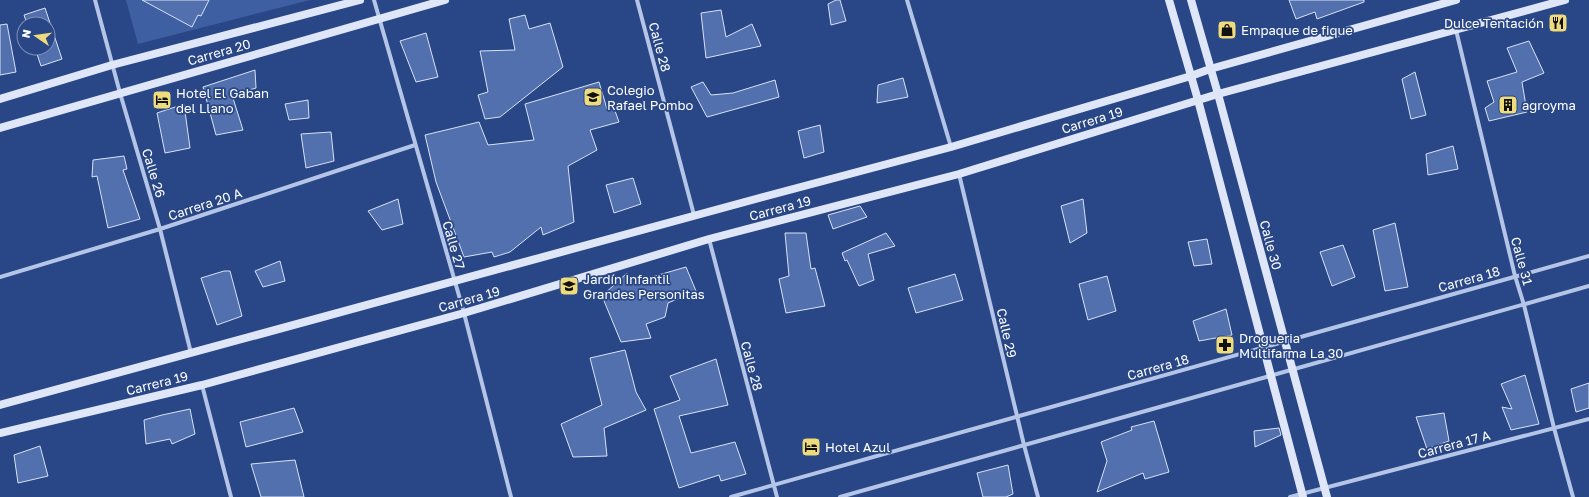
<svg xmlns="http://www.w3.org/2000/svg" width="1589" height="497" font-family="'Golos Text',sans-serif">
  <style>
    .green { fill: #3e5fa2 }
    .building { fill: #5270ad; stroke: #d8e2f6 }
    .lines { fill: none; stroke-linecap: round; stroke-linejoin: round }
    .street { stroke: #b5c5e7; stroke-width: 4 }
    .secondary { stroke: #dee6f7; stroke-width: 8 }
    .labels { text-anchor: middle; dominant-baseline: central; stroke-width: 3.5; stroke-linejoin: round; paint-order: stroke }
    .poi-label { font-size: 13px; fill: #fff; stroke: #294786; text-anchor: start }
    .street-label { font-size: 13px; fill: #fff; stroke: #294786 }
  </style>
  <rect width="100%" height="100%" fill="#294786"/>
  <path class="green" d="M126 0H310L138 44Z"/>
  <path class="building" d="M142 0H209L201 16 198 15 192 27Z
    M836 0H840L846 21 831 25 828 4Z
    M1289 0H1364V2L1317 19 1315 12 1296 19Z
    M45 8 62 59 41 66 35 48H48V24H27L24 15Z
    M721 10 726 37 752 24 761 46 706 58 701 13Z
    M525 15 529 29 550 23 563 67 500 117 485 119 478 95 488 92 480 51 515 50 509 19Z
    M7 24 16 72 0 75V25Z
    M426 33 438 77 416 82 400 41Z
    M1529 41 1544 73 1522 82 1527 112 1489 121 1485 108 1494 102 1487 81 1517 72 1507 48Z
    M255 70 256 88 232 95 243 130 216 135 203 87Z
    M1415 72 1426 115 1411 119 1402 79Z
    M903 78 908 97 877 103 878 85Z
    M775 80 779 97 707 117 691 87 703 82 711 95 733 93Z
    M599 82 607 109 614 108 619 122 590 130 597 150 568 166 574 222 543 235 541 227 510 252 494 257 492 252 464 257 436 182 425 135 479 122 488 145 534 140 525 104Z
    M308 100 309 118 289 120 285 104Z
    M184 104 190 148 165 153 157 113Z
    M820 125 824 152 804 158 798 131Z
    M331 132 334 161 306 168 301 134Z
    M1453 146 1458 169 1428 175 1426 154Z
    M124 156 127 169 123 170 140 219 108 228 97 176 92 177 93 160Z
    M633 178 641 204 614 213 606 185Z
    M398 199 403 224 382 230 368 211Z
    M1083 199 1087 233 1070 243 1061 206Z
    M860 206 867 217 833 229 828 215Z
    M1395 223 1408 287 1385 291 1373 230Z
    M785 233H806L811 269 815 268 825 306 786 313 779 279 789 276Z
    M886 233 895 246 868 254 874 280 859 286 847 260 845 261 842 253Z
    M1207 239 1212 264 1194 266 1188 242Z
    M1343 245 1355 277 1332 286 1320 252Z
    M280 261 285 281 263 287 255 271Z
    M686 267 696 291 668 303 665 317 646 324 651 338 621 342 602 296 627 273 631 283Z
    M224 271H230L242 316 217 325 201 278Z
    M955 274 963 300 916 313 908 288Z
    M1107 276 1116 311 1088 320 1079 284Z
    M1226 309 1232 335 1199 341 1193 321Z
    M625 350 636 392 646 410 604 428 607 456 573 457 561 424 602 405 590 358Z
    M716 359 728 405 679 416 691 453 735 442 746 474 721 481 719 475 679 488 654 409 680 400 670 376Z
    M1525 375 1539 424 1511 430 1502 407 1512 409 1501 384Z
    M1589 383V408L1576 412 1571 389Z
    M294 408 303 432 246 447 240 422Z
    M190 409 195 434 172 444 170 439 146 444 144 420 162 415Z
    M1444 413 1449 441 1427 449 1416 417Z
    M1154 421 1169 472 1145 479 1143 473 1097 492 1107 461 1101 442 1132 430 1131 427Z
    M1279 428 1281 435 1255 447 1254 431Z
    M40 446 48 476 18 483 14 455Z
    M295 460 304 497H261L251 464Z
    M1008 465 1013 494 1006 497H983L977 473Z"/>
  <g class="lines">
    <path class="street" d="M95 0 120 93 160 229 191 353
      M374 0 464 313 511 497
      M637 0 694 215
      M907 0 951 147
      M1456 30 1515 276 1524 305 1554 428 1573 497
      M959 174 1024 445 1038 497
      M709 239 777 497
      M0 277 160 229 415 145
      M202 385 231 497
      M731 497 1589 256
      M840 497 1589 286
      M1290 497 1589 419"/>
    <path class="secondary" d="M1169 0 1198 100 1303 497
      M1191 0 1218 94 1327 497
      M0 99 112 65 360 0
      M0 128 445 0
      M0 405 763 197 951 147 1191 76 1210 69 1456 0
      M0 433 202 385 464 313 709 239 959 174 1218 94 1565 0"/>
  </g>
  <defs>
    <g id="restaurant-square" transform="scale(1)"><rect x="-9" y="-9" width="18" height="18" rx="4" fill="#eedb7c" stroke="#294786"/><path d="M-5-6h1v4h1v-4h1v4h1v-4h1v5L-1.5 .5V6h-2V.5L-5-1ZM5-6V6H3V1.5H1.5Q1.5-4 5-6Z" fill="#111"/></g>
    <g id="shop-square" transform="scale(1)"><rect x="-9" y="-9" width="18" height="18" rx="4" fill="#eedb7c" stroke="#294786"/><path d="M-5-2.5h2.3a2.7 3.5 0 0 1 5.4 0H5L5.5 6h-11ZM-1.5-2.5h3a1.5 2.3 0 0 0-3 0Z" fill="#111"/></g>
    <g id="school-square" transform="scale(1)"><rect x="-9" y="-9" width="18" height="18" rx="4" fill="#eedb7c" stroke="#294786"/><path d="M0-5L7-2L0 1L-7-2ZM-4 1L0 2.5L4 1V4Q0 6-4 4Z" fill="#111"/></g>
    <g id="hotel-square" transform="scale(1)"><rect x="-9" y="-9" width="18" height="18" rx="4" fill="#eedb7c" stroke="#294786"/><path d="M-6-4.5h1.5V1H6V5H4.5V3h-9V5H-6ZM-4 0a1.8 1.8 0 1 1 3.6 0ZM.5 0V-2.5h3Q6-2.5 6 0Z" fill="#111"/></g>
    <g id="building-square" transform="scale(1)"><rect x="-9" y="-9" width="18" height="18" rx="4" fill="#eedb7c" stroke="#294786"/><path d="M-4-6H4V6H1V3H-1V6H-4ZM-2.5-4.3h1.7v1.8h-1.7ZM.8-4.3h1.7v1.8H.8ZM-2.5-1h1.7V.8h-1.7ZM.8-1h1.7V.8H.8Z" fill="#111"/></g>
    <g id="pharmacy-square" transform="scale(1)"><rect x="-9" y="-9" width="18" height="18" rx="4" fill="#eedb7c" stroke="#294786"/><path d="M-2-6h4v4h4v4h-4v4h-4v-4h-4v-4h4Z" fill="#111"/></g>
  </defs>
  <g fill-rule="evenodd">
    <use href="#restaurant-square" x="1558" y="23"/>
    <use href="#shop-square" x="1227" y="30"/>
    <use href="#school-square" x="593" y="97"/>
    <use href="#hotel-square" x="162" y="100"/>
    <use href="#building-square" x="1508" y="105"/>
    <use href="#school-square" x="569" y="286"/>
    <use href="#pharmacy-square" x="1225" y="345"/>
    <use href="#hotel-square" x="811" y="447"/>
  </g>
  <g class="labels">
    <g class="poi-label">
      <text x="1544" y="23" text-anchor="end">Dulce Tentación</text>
      <text x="1241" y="30">Empaque de fique</text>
      <text x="607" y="90">Colegio<tspan x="607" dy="15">Rafael Pombo</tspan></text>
      <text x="176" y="93">Hotel El Gaban<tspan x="176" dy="15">del Llano</tspan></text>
      <text x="1522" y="105">agroyma</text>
      <text x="583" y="279">Jardín Infantil<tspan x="583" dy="15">Grandes Personitas</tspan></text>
      <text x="1239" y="338">Drogueria<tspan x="1239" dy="15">Multifarma La 30</tspan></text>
      <text x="825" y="447">Hotel Azul</text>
    </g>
    <g class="street-label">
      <text transform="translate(660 47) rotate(75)">Calle 28</text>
      <text transform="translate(219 52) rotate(-16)">Carrera 20</text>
      <text transform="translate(1092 120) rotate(-17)">Carrera 19</text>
      <text transform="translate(154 173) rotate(73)">Calle 26</text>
      <text transform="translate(205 204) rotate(-18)">Carrera 20 A</text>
      <text transform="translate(780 208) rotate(-15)">Carrera 19</text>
      <text transform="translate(454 245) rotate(74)">Calle 27</text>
      <text transform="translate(1271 245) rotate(75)">Calle 30</text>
      <text transform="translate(1522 261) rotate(75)">Calle 31</text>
      <text transform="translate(1469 279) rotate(-16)">Carrera 18</text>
      <text transform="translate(469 299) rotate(-16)">Carrera 19</text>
      <text transform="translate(1007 333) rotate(77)">Calle 29</text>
      <text transform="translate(752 366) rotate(75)">Calle 28</text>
      <text transform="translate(1158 367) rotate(-16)">Carrera 18</text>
      <text transform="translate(157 383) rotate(-14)">Carrera 19</text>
      <text transform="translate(1454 444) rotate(-15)">Carrera 17 A</text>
    </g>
  </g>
  <g transform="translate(36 36) rotate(283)"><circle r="19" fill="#294786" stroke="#7f91b6"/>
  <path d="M0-3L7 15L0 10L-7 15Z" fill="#eedb7c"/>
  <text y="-6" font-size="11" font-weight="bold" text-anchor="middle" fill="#ffffff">N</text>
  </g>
</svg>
